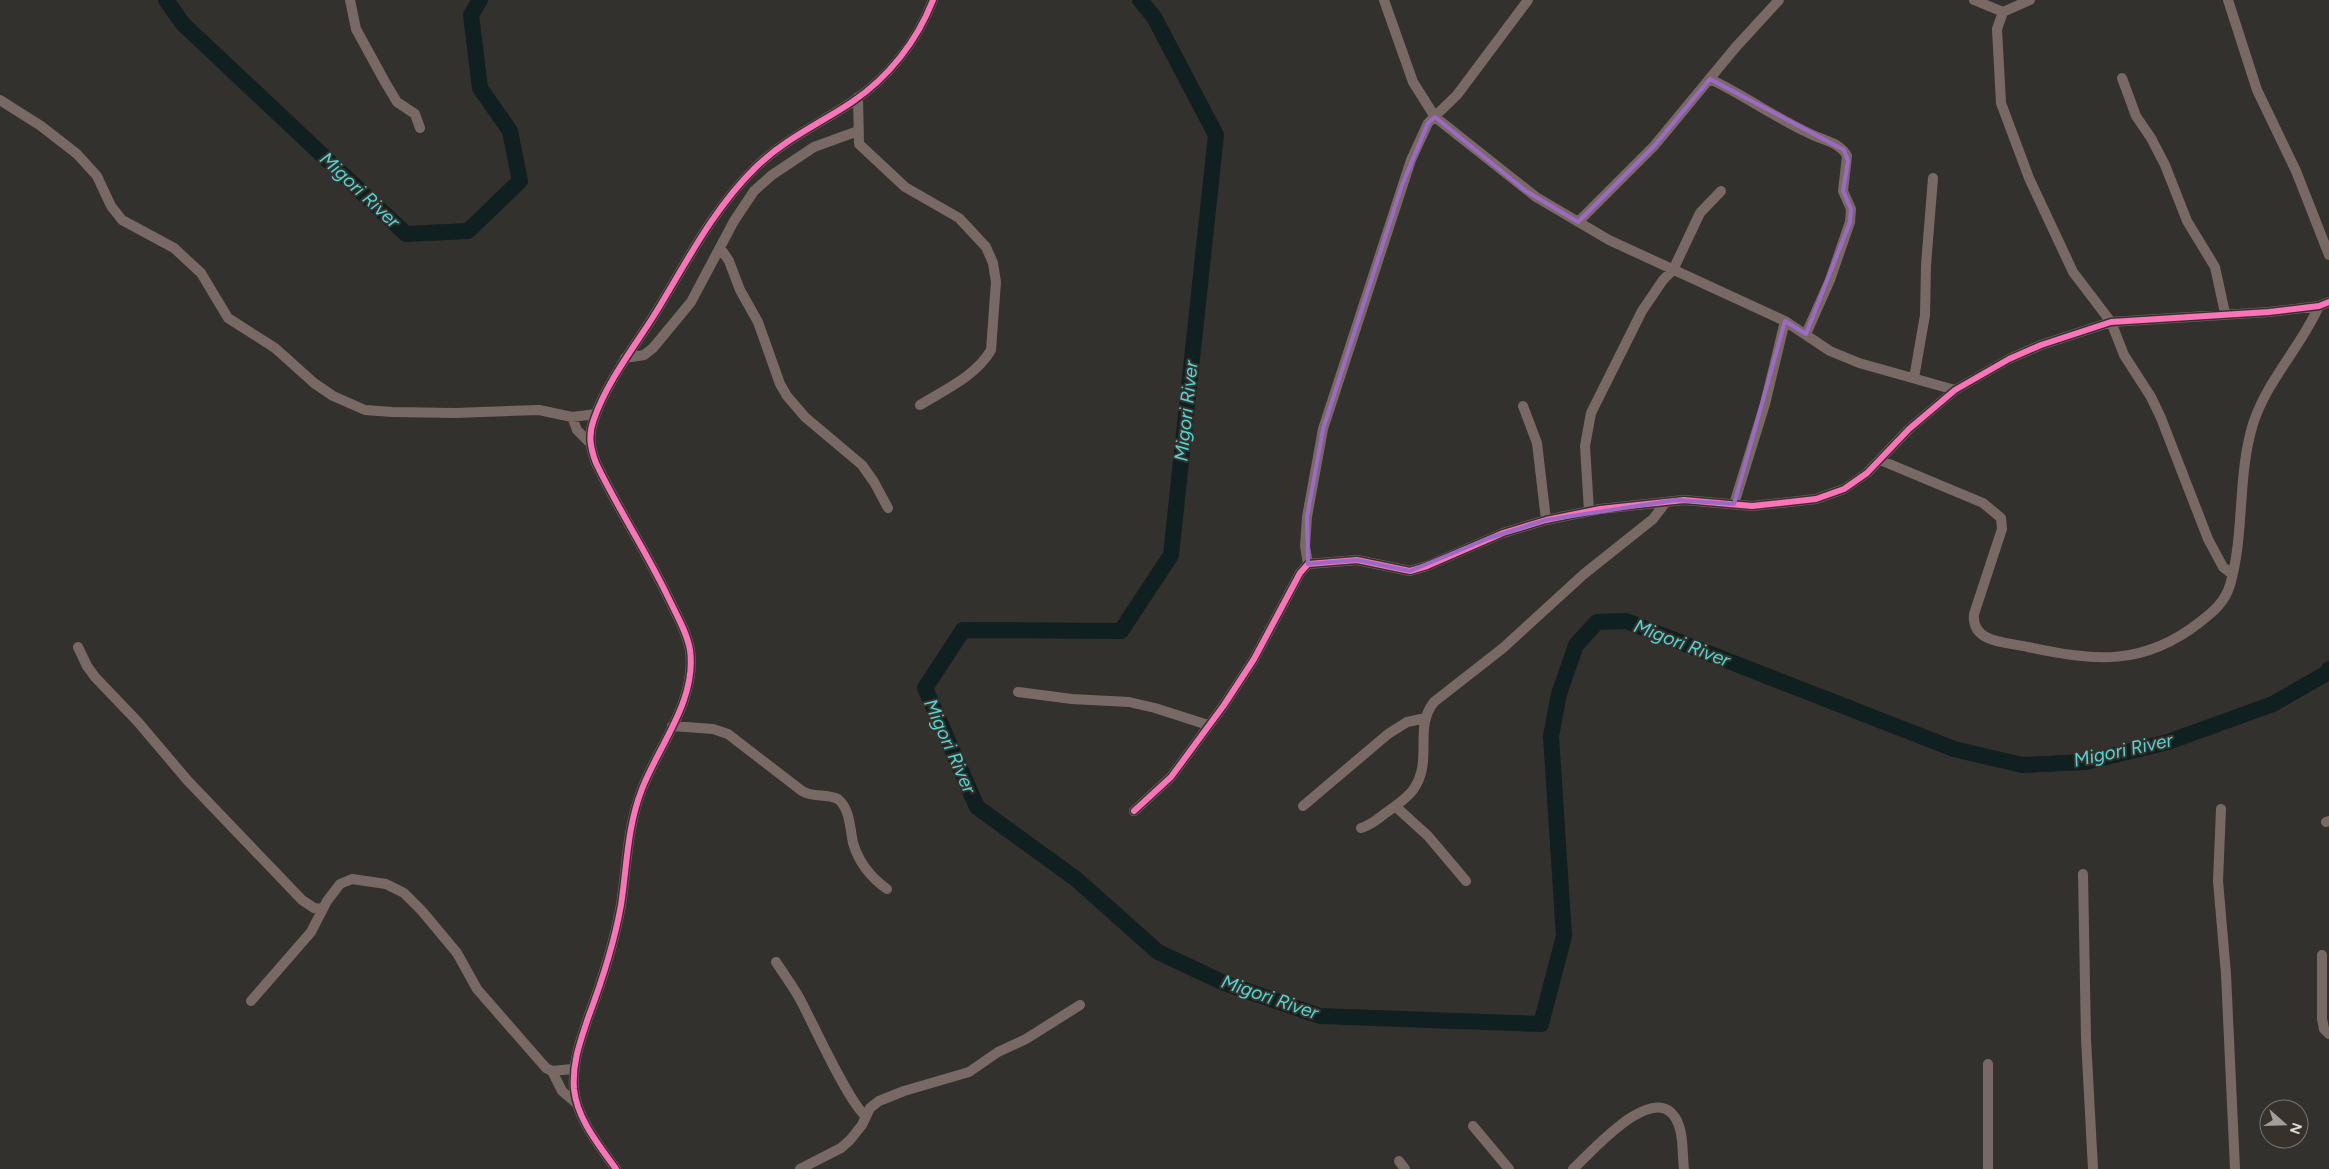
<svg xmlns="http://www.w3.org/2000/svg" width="2329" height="1169" font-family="Figtree,sans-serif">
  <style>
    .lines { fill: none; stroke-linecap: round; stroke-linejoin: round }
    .river { stroke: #101f1f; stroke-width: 16 }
    .minor { stroke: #796964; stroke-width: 10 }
    .cycleway-casing { stroke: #36322b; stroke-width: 9 }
    .cycleway { stroke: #fb73b8; stroke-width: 6 }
    .marked { fill: none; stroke: #9d69c7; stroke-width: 4; stroke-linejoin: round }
    .labels { text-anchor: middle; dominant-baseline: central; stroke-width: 4; stroke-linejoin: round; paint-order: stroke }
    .water-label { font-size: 19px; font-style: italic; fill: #50d5d6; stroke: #36322b }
  </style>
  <rect width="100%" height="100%" fill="#33312e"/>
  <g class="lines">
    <path class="river" d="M166 0 183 24 406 234 468 231 520 181 510 131 480 88 471 15 480 0
      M1140 0 1154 17 1216 135 1171 555 1121 631 963 630 925 688 977 807 1076 879 1158 952 1224 983 1320 1016 1541 1024 1564 936 1551 736 1559 694 1576 645 1597 622 1626 621 1954 749 2022 765 2086 762 2168 742 2273 704 2327 673 2329 669"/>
    <path class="minor" d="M350 0 356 29 385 82 397 102 415 114 420 128
      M1384 0 1413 82 1435 117 1536 197 1609 240 1785 321 1830 351 1859 363 1955 390
      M1974 0 2003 12 2030 0
      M2228 0 2257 90 2296 171 2329 255
      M2003 12 1997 29 2001 103 2029 178 2073 272 2111 322 2124 355 2151 397 2161 418 2208 539 2223 567 2232 574
      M2122 78 2136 116 2151 138 2165 165 2187 221 2215 267 2225 313
      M1710 79C1746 96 1778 120 1815 136 1827 141 1841 144 1847 156L1843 191 1851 209 1850 222 1830 280 1806 334
      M858 97 859 144 905 187 959 218 986 247 993 263 996 282 991 350C976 376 944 390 920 405
      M0 100 41 126 77 154 97 176 111 206 122 220 174 248 201 273 228 318 275 348 314 383 333 396 365 410 392 412 455 413 539 410 572 417 596 414
      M1578 222 1654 146 1735 48 1779 0
      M721 249 729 261 740 290 758 322 780 384 787 396 805 417 862 465 874 482 888 508
      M625 358 644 355 653 348 691 302 734 221 754 191 772 175 814 147 858 131
      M1914 378 1925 315 1926 265 1933 178
      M1523 406 1537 443 1546 520
      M572 417 577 430 589 442
      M1880 460 1983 503 2001 518 2002 529 1974 614C1971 643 2006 642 2028 647 2094 661 2143 667 2200 622 2213 612 2225 602 2230 585 2245 533 2237 476 2253 424 2267 380 2301 347 2319 306
      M1734 504 1765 404 1785 321
      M1589 511 1585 446 1591 413 1642 311 1663 280 1673 270 1700 213 1721 191
      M1308 564 1305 546 1307 517 1323 429 1411 160 1428 123 1457 95 1528 0
      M78 647 87 666 95 677 138 722 188 781 302 900 314 908 323 909
      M1018 692 1072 699 1129 702 1155 708 1208 725
      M672 726 713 729 728 734 802 791C813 798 826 793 838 799 850 809 850 828 853 843 859 863 870 877 887 889
      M1303 806 1388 734 1407 722 1426 718
      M1395 806 1428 836 1466 881
      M2221 809 2218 881 2226 974 2235 1169
      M1134 811 1171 777 1224 705 1254 659 1300 573 1308 564 1357 560 1410 571 1427 566 1503 533 1546 520 1600 509 1684 500 1752 506 1816 499 1844 489 1867 473 1909 429 1955 390 2009 359 2041 345 2111 322 2269 312 2319 306 2329 302
      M2326 822 2329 821
      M1361 828C1374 824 1379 817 1390 810 1398 804 1407 798 1413 790 1434 761 1413 728 1434 702L1503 648 1584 574 1653 519 1666 502
      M2083 874 2086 1039 2093 1169
      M2322 955V1019L2324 1029 2329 1034
      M776 962C785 976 796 990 803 1005 813 1024 851 1107 866 1116
      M251 1001 311 932 327 901 340 884 352 879 386 884 404 893 422 911 457 953 477 989 546 1068 552 1071 573 1069
      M552 1071 562 1091 576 1103
      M1473 1126 1509 1169
      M1399 1161 1405 1169
      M616 1169C599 1145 577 1119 574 1089 572 1063 580 1042 588 1018 602 981 614 944 621 905 627 866 627 827 642 789 659 745 697 700 690 650 687 632 676 614 668 597 646 551 618 509 596 463 590 447 588 435 594 419 607 382 632 350 653 317 684 267 712 210 755 168 783 140 819 124 852 102 889 77 917 41 933 0
      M800 1169 841 1148 850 1140 862 1125 870 1108 879 1101 904 1091 969 1072 998 1052 1026 1039 1080 1005
      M1573 1169C1590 1154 1654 1079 1676 1119 1684 1133 1682 1153 1684 1169
      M1988 1169V1064"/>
    <g class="cycleway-casing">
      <path id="cycleway" d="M1134 811 1171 777 1224 705 1254 659 1300 573 1308 564 1357 560 1410 571 1427 566 1503 533 1546 520 1600 509 1684 500 1752 506 1816 499 1844 489 1867 473 1909 429 1955 390 2009 359 2041 345 2111 322 2269 312 2319 306 2329 302
        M616 1169C599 1145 577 1119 574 1089 572 1063 580 1042 588 1018 602 981 614 944 621 905 627 866 627 827 642 789 659 745 697 700 690 650 687 632 676 614 668 597 646 551 618 509 596 463 590 447 588 435 594 419 607 382 632 350 653 317 684 267 712 210 755 168 783 140 819 124 852 102 889 77 917 41 933 0"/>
    </g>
    <use href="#cycleway" class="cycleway"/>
  </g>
  <path class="marked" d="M1710 79 1844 150 1848 161 1843 191 1851 209 1850 222 1806 334 1785 321 1734 504 1676 500 1546 520 1489 538 1410 571 1357 560 1308 564 1307 517 1323 429 1402 185 1428 123 1435 117 1526 191 1578 222 1654 146Z"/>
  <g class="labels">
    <g class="water-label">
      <text transform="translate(360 190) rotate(43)">Migori River</text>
      <text transform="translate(1186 411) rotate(-84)">Migori River</text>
      <text transform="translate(1682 643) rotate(21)">Migori River</text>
      <text transform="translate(950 746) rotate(66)">Migori River</text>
      <text transform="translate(2123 750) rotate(-12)">Migori River</text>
      <text transform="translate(1270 997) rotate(19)">Migori River</text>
    </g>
  </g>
  <g transform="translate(2284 1124) rotate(110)"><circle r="24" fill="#36322b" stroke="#78756f"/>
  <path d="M0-4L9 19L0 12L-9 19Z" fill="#a19e9b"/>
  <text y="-8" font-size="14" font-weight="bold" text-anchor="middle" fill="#dcd9d5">N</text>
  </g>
</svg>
